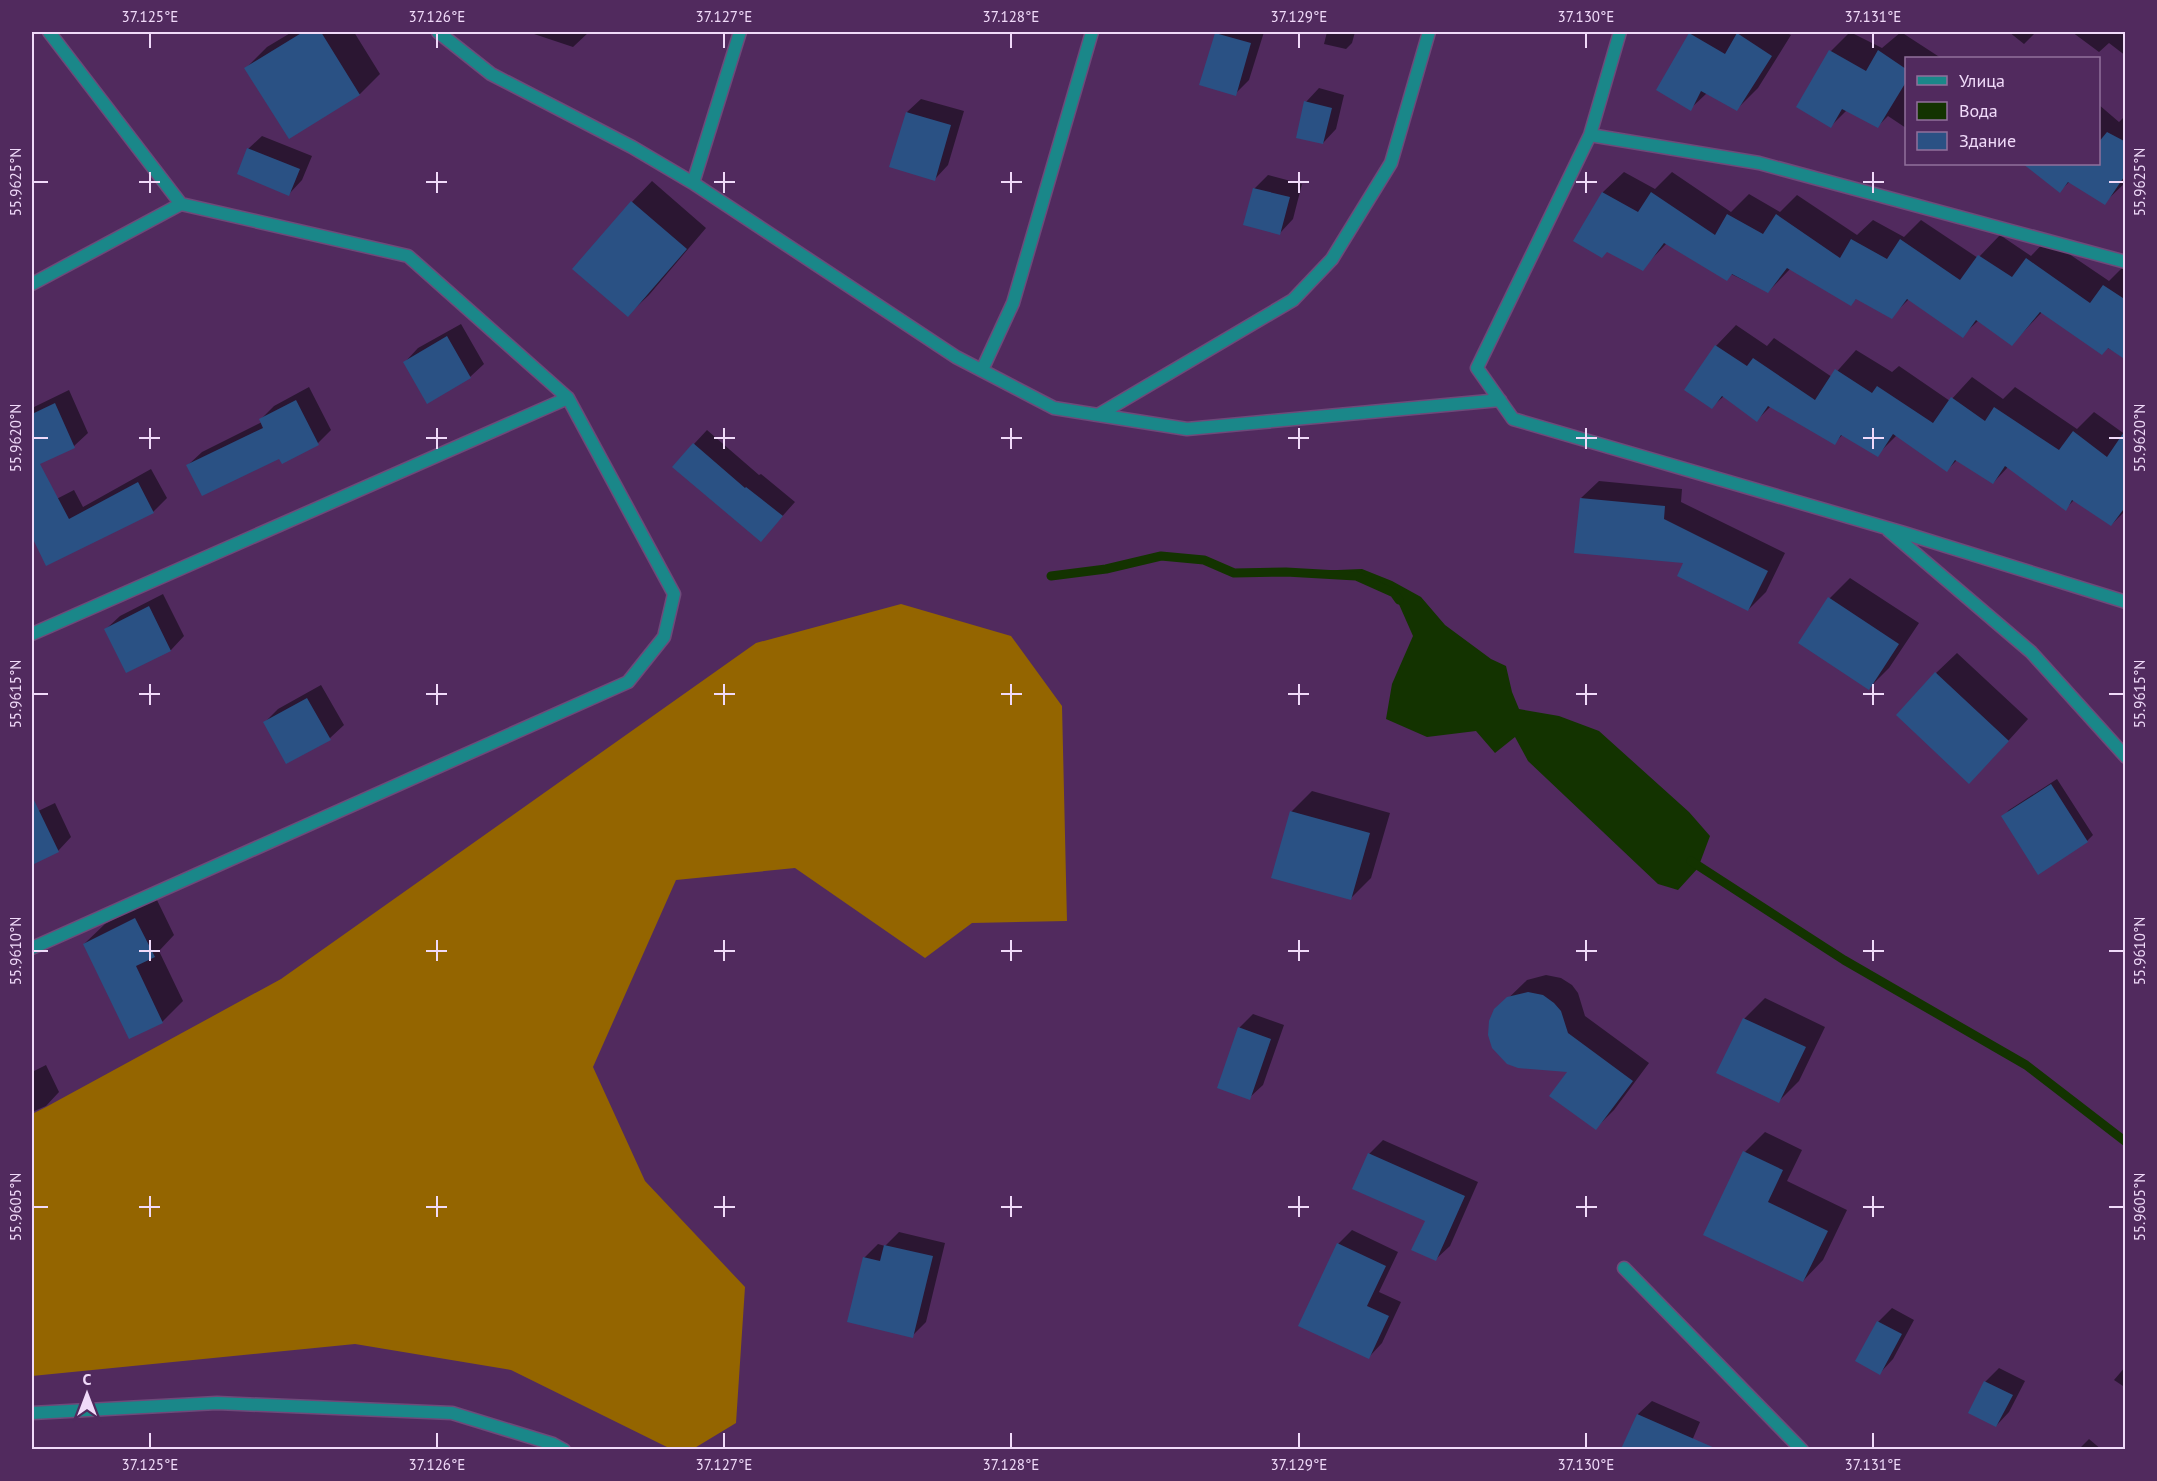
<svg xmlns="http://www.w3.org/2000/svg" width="2157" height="1481" font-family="'PT Sans',sans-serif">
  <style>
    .forest { fill: #946500 }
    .water { fill: #133300 }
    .shadow { fill: #0007 }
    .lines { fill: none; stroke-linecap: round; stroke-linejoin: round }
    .stream { stroke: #133300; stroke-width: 9 }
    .building { fill: #2a5184 }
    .lane-casing { stroke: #6e4a7a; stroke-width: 15 }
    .street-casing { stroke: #6e4a7a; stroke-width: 15 }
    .lane { stroke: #1a8789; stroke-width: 12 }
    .street { stroke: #1a8789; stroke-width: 12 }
    .ticks { fill: none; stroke: #f0daf9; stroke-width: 2 }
    .neatline { fill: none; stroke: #f0daf9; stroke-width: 2 }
    .ticks-label { font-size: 15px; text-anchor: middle; fill: #f0daf9 }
  </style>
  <rect width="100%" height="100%" fill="#512a5e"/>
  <path class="forest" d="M901 604 1011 636 1062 706 1067 921 972 923 925 958 795 868 676 880 593 1067 645 1181 745 1287 736 1423 693 1449H671L511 1370 355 1344 32 1376V1114L46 1107 281 979 756 643Z"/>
  <path class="water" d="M1362 569 1392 581 1421 597 1445 625 1491 659 1506 666 1512 692 1519 709 1559 716 1599 731 1689 812 1710 836 1698 868 1678 890 1658 884 1528 761 1515 737 1495 753 1476 731 1427 737 1386 719 1392 684 1413 636 1394 593 1356 576 1289 572Z"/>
  <path class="shadow" d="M292 32H354L380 74 360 94 290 137 246 68 267 47Z
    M528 32H589L573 47Z
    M1218 32H1264L1249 80 1235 94 1216 34Z
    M1327 32H1355L1352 43 1346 49 1324 44Z
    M1693 32H1785L1791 35 1758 88 1737 109 1707 93 1690 109V34Z
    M1850 32 1882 48 1901 32 1941 58H1906V128L1888 116 1878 126 1847 110 1831 126V51Z
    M2009 32H2036L2024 44Z
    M2072 32H2126V56L2109 43 2099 52Z
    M1319 88 1344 95 1336 129 1323 143 1306 102Z
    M921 99 964 111 948 165 935 179 907 112Z
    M2098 104 2119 122 2126 115V182L2104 203 2070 181 2060 191 2025 164H2098Z
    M262 136 312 156 302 180 289 194 248 149Z
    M1624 172 1655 189 1672 172 1731 212 1749 194 1780 212 1797 195 1857 235 1873 220 1904 237 1921 220 1978 258 2000 235 2031 256 2047 239 2109 281 2125 265 2126 358 2042 312 2012 344 1979 320 1962 336 1909 299 1891 317 1857 298 1851 304 1790 269 1768 292 1667 243 1642 269 1608 250 1575 240 1603 192Z
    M1268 175 1302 184 1293 219 1280 233 1254 189Z
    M652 181 706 228 649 295 628 315 575 269 632 202Z
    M461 324 484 364 470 377 405 362 418 348Z
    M1736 325 1767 346 1774 338 1832 377 1856 350 1892 372 1899 366 1950 401 1972 377 2003 399 2015 387 2077 429 2094 412 2126 435V510L2111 525 2074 500 2065 509 2008 467 1993 483 1957 460 1947 470 1897 435 1877 455 1843 434 1835 443 1771 406 1757 420 1724 396 1712 407 1716 346Z
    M309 387 331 430 318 443 280 457 188 465 202 452 262 422 261 419 274 406Z
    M69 390 88 433 74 446 32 466V408Z
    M707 430 759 475 761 474 795 502 761 540 694 444Z
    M151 469 167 498 153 512 47 564 32 534V515L39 508 74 490 83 507Z
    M1599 481 1682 489 1681 502 1785 553 1766 592 1748 610 1686 562 1581 498Z
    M1850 578 1919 623 1889 668 1869 688 1800 643 1830 598Z
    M163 594 184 636 171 650 127 671 106 629 120 616Z
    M1957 653 2028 719 1990 761 1936 673Z
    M321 685 344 725 330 738 265 722 278 709Z
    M2057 779 2093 835 2087 841 2003 817 2009 810Z
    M1312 791 1390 813 1371 878 1351 898 1291 812Z
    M55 803 71 837 58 851 34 862 32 857V814Z
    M156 898 174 935 159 951 183 1001 162 1022 130 1037 84 944 105 924Z
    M1546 975 1561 978 1572 985 1578 993 1585 1016 1649 1063 1614 1110 1596 1128 1570 1070 1496 1010 1527 980Z
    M1765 998 1825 1027 1799 1081 1779 1101 1718 1073 1744 1019Z
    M1253 1014 1284 1025 1263 1085 1249 1098 1239 1028Z
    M46 1065 59 1092 46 1106 32 1112V1072Z
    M1765 1132 1802 1150 1787 1181 1847 1210 1823 1260 1803 1281 1745 1152Z
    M1383 1140 1478 1182 1450 1246 1436 1259 1427 1220 1369 1154Z
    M1352 1230 1398 1252 1379 1292 1401 1302 1382 1343 1369 1357 1338 1244Z
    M899 1232 945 1243 926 1322 912 1336 864 1258 878 1244 885 1246Z
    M1892 1308 1914 1320 1893 1359 1880 1373 1878 1322Z
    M2126 1366V1388L2114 1380Z
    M1999 1368 2025 1381 2009 1412 1996 1426 1970 1412 1985 1382Z
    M1652 1401 1700 1422 1688 1450H1623L1638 1414Z
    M2089 1439 2102 1450H2078Z"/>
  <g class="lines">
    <path class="stream" d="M1051 576 1106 569 1161 556 1204 560 1234 573 1286 572 1356 576 1394 593 1399 600
      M1691 861 1844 960 2026 1065 2126 1142"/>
  </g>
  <path class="building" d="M303 32H321L360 95 289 139 244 68Z
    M1215 33 1251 43 1236 96 1199 85Z
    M1689 33 1725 54 1737 33 1772 56 1737 111 1701 91 1691 111 1656 90Z
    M1829 50 1866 71 1878 50 1906 69V82L1878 128 1842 109 1831 128 1796 107Z
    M1304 101 1332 108 1323 144 1296 138Z
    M906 112 951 125 935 181 889 167Z
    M2107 132 2126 142V174L2105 205 2068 182 2060 193 2023 164H2098V143Z
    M247 148 300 169 289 196 237 174Z
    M1253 188 1290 197 1280 235 1243 225Z
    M1602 192 1638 212 1651 192 1715 235 1727 214 1763 234 1776 214 1840 258 1851 239 1887 259 1900 239 1960 280 1978 255 2012 277 2026 258 2090 303 2103 285 2126 300V360L2108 348 2102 355 2040 312 2012 346 1976 320 1963 338 1907 299 1892 319 1856 299 1851 306 1787 268 1768 293 1732 274 1727 281 1664 243 1643 271 1607 252 1602 258 1573 241Z
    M631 201 687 249 628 317 572 269Z
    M447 336 471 378 427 404 403 362Z
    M1715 345 1747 366 1753 358 1815 400 1835 369 1872 393 1877 386 1933 423 1951 397 1985 421 1994 407 2059 450 2073 431 2107 457 2126 429V506L2111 526 2072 500 2066 511 2005 466 1993 484 1955 460 1947 472 1893 434 1878 457 1841 435 1835 445 1768 406 1757 422 1722 396 1712 409 1684 390Z
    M296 400 319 445 282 464 279 459 202 496 186 465 263 428 259 419Z
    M55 403 75 448 40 464 69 519 138 482 154 513 46 566 32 537V414Z
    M693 443 745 488 746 487 783 516 761 542 672 467Z
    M1580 498 1665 506 1664 519 1768 571 1748 611 1677 576 1683 563 1574 553Z
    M1828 597 1899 644 1869 690 1798 643Z
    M149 606 171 651 126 673 104 629Z
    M1935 672 2009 741 1969 784 1896 715Z
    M307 698 331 740 286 764 263 722Z
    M2051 784 2088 842 2038 875 2001 816Z
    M32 796 59 852 32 865Z
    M1290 811 1370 833 1351 900 1271 878Z
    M135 918 155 957 136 966 163 1023 129 1039 83 944Z
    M1528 992 1543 995 1554 1003 1561 1011 1568 1033 1633 1081 1596 1130 1549 1096 1567 1072 1518 1068 1507 1064 1492 1048 1488 1035 1489 1021 1494 1009 1507 997Z
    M1743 1018 1806 1047 1779 1103 1716 1073Z
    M1238 1027 1271 1039 1250 1100 1217 1088Z
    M1743 1151 1783 1170 1768 1202 1828 1231 1803 1282 1703 1235Z
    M1368 1153 1465 1196 1436 1261 1411 1250 1425 1221 1352 1189Z
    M1337 1243 1386 1266 1367 1306 1389 1316 1369 1359 1298 1326Z
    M884 1245 933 1256 913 1338 847 1322 863 1257 880 1261Z
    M1877 1321 1902 1334 1880 1375 1855 1361Z
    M1984 1381 2013 1395 1996 1427 1968 1413Z
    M1637 1414 1717 1449H1621Z"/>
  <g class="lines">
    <g class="lane-casing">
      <path id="lane" d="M438 32 491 74 632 147 693 183 956 357 1054 408 1098 415 1293 300 1332 259 1391 163 1429 32
        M1620 32 1590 135 1477 368 1513 419 1904 533 2126 602
        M1590 135 1759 163 2126 262
        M693 183 740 32
        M982 370 1013 303 1092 32
        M1098 415 1187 429 1500 400
        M1888 530 2031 652 2126 757
        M1624 1268 1802 1450
        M32 1413 217 1403 452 1413 553 1444 564 1450"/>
    </g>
    <g class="street-casing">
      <path id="street" d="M32 284 181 204
        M32 634 568 398
        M32 948 628 682 664 637 674 594 568 398 408 256 181 204 49 32"/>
    </g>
    <use href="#lane" class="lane"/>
    <use href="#street" class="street"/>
  </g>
  <path class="ticks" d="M150 33V48M437 33V48M724 33V48M1011 33V48M1299 33V48M1586 33V48M1873 33V48M150 172V193M437 172V193M724 172V193M1011 172V193M1299 172V193M1586 172V193M1873 172V193M33 182H48M139 182H160M426 182H447M714 182H735M1001 182H1022M1288 182H1309M1576 182H1597M1863 182H1884M2109 182H2124M150 428V449M437 428V449M724 428V449M1011 428V449M1299 428V449M1586 428V449M1873 428V449M33 438H48M139 438H160M426 438H447M714 438H735M1001 438H1022M1288 438H1309M1576 438H1597M1863 438H1884M2109 438H2124M150 684V705M437 684V705M724 684V705M1011 684V705M1299 684V705M1586 684V705M1873 684V705M33 694H48M139 694H160M426 694H447M714 694H735M1001 694H1022M1288 694H1309M1576 694H1597M1863 694H1884M2109 694H2124M150 940V961M437 940V961M724 940V961M1011 940V961M1299 940V961M1586 940V961M1873 940V961M33 951H48M139 951H160M426 951H447M714 951H735M1001 951H1022M1288 951H1309M1576 951H1597M1863 951H1884M2109 951H2124M150 1196V1217M437 1196V1217M724 1196V1217M1011 1196V1217M1299 1196V1217M1586 1196V1217M1873 1196V1217M33 1207H48M139 1207H160M426 1207H447M714 1207H735M1001 1207H1022M1288 1207H1309M1576 1207H1597M1863 1207H1884M2109 1207H2124M150 1433V1448M437 1433V1448M724 1433V1448M1011 1433V1448M1299 1433V1448M1586 1433V1448M1873 1433V1448"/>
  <rect width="2157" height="1481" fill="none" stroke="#512a5e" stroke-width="66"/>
  <rect x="1905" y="57" width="195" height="108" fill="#512a5e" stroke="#91709c" stroke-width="1.5"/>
  <rect x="1917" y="76" width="30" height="9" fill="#1a8789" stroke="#91709c" stroke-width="1.5"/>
  <text x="1959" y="87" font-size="18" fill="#f0daf9">Улица</text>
  <rect x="1917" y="102" width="30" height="18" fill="#133300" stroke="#91709c" stroke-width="1.5"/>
  <text x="1959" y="117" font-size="18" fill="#f0daf9">Вода</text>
  <rect x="1917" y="132" width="30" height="18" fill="#2a5184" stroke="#91709c" stroke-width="1.5"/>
  <text x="1959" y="147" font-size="18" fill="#f0daf9">Здание</text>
  <g transform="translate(87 1394)" stroke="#512a5e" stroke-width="4.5" paint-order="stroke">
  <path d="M0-4.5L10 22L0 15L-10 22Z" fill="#f0daf9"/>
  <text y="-9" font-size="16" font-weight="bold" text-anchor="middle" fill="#f0daf9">С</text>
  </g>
  <rect x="33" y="33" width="2091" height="1415" class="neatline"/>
  <g class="ticks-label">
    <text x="150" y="22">37.125°E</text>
    <text x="437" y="22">37.126°E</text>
    <text x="724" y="22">37.127°E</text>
    <text x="1011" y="22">37.128°E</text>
    <text x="1299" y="22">37.129°E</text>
    <text x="1586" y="22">37.130°E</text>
    <text x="1873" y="22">37.131°E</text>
    <text transform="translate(16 182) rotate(-90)" y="5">55.9625°N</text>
    <text transform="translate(2140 182) rotate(-90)" y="5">55.9625°N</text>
    <text transform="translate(16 438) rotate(-90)" y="5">55.9620°N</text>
    <text transform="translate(2140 438) rotate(-90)" y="5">55.9620°N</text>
    <text transform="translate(16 694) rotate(-90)" y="5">55.9615°N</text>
    <text transform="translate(2140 694) rotate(-90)" y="5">55.9615°N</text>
    <text transform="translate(16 951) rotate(-90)" y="5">55.9610°N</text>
    <text transform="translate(2140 951) rotate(-90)" y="5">55.9610°N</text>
    <text transform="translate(16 1207) rotate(-90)" y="5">55.9605°N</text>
    <text transform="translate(2140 1207) rotate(-90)" y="5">55.9605°N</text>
    <text x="150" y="1470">37.125°E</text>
    <text x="437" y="1470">37.126°E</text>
    <text x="724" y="1470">37.127°E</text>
    <text x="1011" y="1470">37.128°E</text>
    <text x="1299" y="1470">37.129°E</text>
    <text x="1586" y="1470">37.130°E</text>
    <text x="1873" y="1470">37.131°E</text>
  </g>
</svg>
